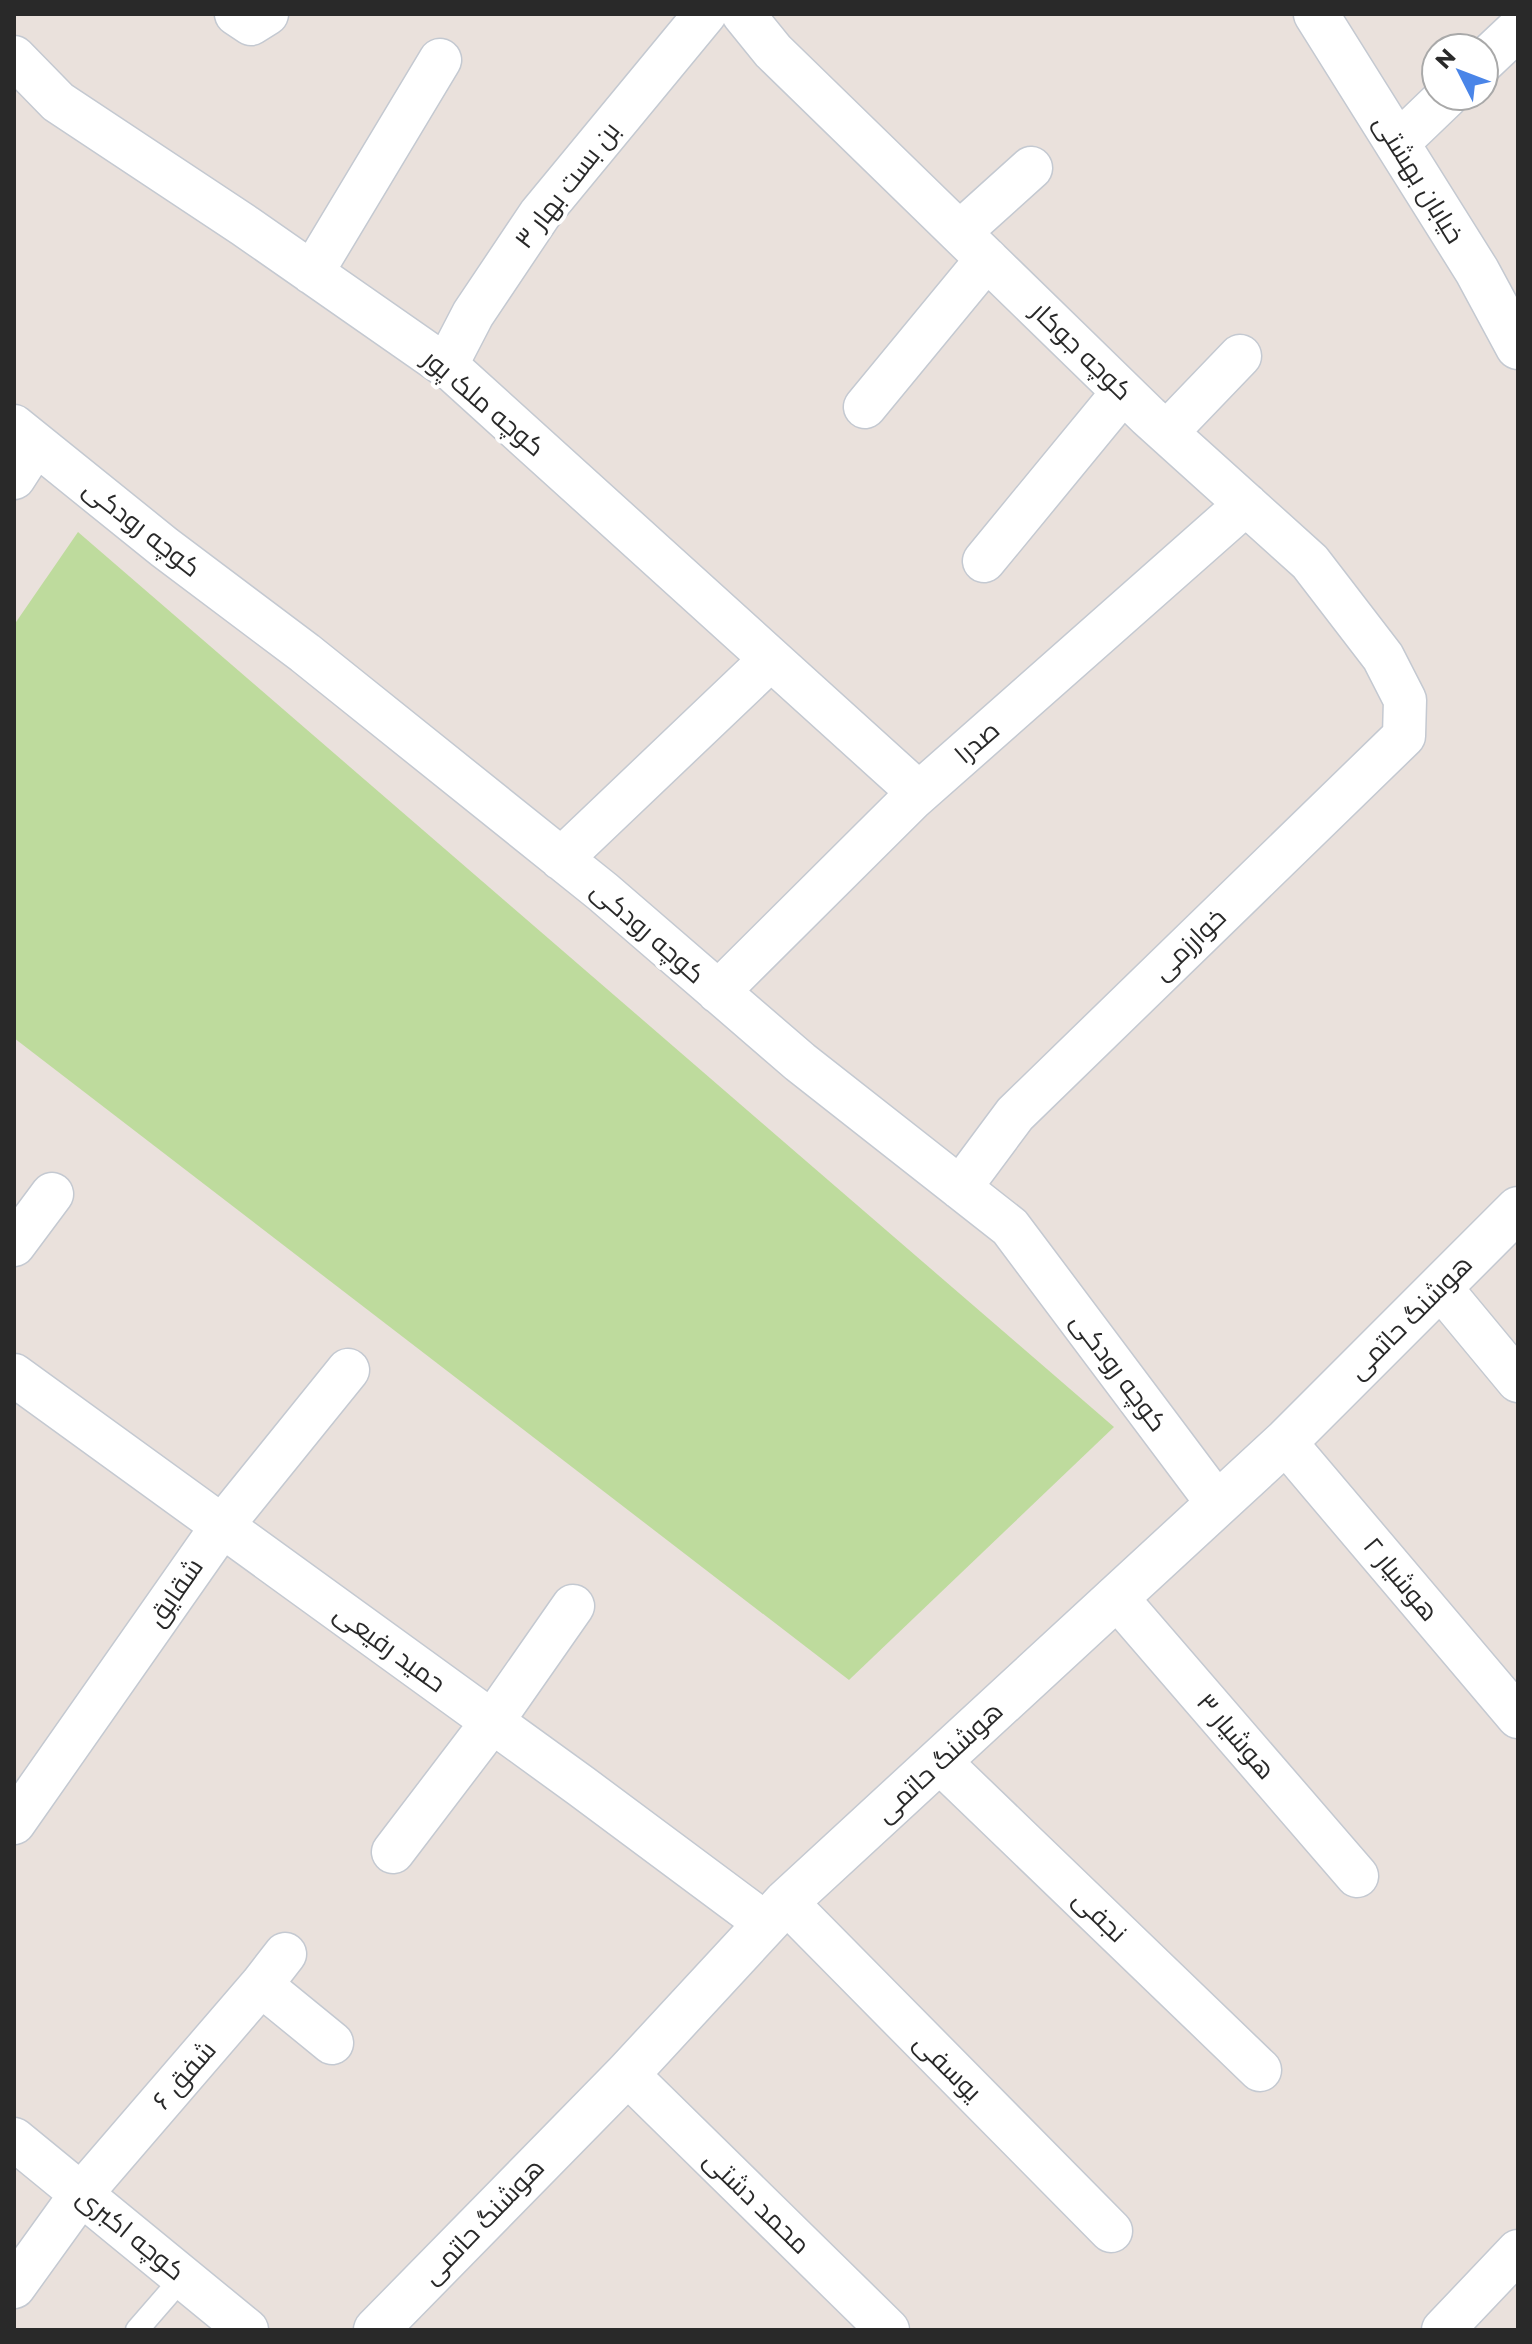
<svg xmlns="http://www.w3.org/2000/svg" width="1532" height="2344" font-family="Montserrat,Cairo,sans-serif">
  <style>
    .green { fill: #bedb9d }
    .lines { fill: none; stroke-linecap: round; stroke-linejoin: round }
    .lane-casing { stroke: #c4c9d1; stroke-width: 25 }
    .street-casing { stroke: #c4c9d1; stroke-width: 45 }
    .secondary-casing { stroke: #c4c9d1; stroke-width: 47 }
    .lane { stroke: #fff; stroke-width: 22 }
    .street { stroke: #fff; stroke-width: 42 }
    .secondary { stroke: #fff; stroke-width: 44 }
    .labels { text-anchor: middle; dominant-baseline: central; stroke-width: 8; stroke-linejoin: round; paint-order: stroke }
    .street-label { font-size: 26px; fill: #292929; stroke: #fff }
  </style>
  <rect width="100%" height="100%" fill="#eae1dc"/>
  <path class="green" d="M78 532 1114 1427 849 1680 14 1038V625Z"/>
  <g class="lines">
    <g class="lane-casing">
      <path id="lane" d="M137 2330 183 2277"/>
    </g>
    <g class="street-casing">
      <path id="street" d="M236 14 251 24 267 14
        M743 14 773 51 1148 416 1310 562 1383 657 1405 700 1404 736 1015 1114 960 1188
        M14 57 58 102 245 226 453 371 919 793
        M1484 61 1518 29
        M1397 144 1447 96
        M960 232 1031 168
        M312 273 440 60
        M446 366 473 314 540 214 705 14
        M865 407 987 259
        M14 426 164 547 305 653 603 892 800 1062 1010 1227 1217 1503
        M1167 432 1240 356
        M14 478 36 444
        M984 561 1123 392
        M561 859 771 659
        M718 992 911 800 1246 504
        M14 1245 52 1194
        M1440 1287 1518 1381
        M14 1375 581 1786 765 1923
        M1285 1442 1518 1717
        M1116 1597 1357 1876
        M940 1762 1260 2070
        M14 1823 222 1526 348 1370
        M393 1852 492 1722 573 1606
        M786 1902 1111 2231
        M261 1985 332 2043
        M627 2074 888 2330
        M14 2139 247 2330
        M14 2287 81 2194 261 1985 285 1954
        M1443 2330 1518 2251"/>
    </g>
    <g class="secondary-casing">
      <path id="secondary" d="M1316 14 1477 271 1518 347
        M376 2330 627 2074 786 1902 1285 1442 1518 1209"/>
    </g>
    <use href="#lane" class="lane"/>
    <use href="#street" class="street"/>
    <use href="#secondary" class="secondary"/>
  </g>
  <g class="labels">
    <g class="street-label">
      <text transform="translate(1419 179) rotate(58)">خیابان بهشتی</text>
      <text transform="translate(567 185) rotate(-52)">بن بست بهار ۳</text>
      <text transform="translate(1082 351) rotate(44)">کوچه جوکار</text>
      <text transform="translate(484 403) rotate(40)">کوچه ملک پور</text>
      <text transform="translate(142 528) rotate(38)">کوچه رودکی</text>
      <text transform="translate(977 742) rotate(-41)">صدرا</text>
      <text transform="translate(648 932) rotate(41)">کوچه رودکی</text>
      <text transform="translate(1189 944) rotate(-44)">خوارزمی</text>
      <text transform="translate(1410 1317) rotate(-45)">هوشنگ حاتمی</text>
      <text transform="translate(1119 1372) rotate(53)">کوچه رودکی</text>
      <text transform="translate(1401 1579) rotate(50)">هوشیار ۲</text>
      <text transform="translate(175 1592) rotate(-55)">شقایق</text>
      <text transform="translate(390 1648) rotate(36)">حمید رفیعی</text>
      <text transform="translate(1236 1736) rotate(49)">هوشیار ۳</text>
      <text transform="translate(939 1762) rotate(-43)">هوشنگ حاتمی</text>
      <text transform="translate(1100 1916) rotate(44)">نجفی</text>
      <text transform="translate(948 2067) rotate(45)">یوسفی</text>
      <text transform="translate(184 2075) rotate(-49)">شفق ۶</text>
      <text transform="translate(757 2202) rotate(44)">محمد دشتی</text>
      <text transform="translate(483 2221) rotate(-46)">هوشنگ حاتمی</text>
      <text transform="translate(131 2234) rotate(39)">کوچه اکبری</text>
    </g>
  </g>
  <rect width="1532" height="2344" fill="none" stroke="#292929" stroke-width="32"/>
  <g transform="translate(1460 72) rotate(312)"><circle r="38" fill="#ffffff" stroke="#a9a9a9" stroke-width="2"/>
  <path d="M0-6L14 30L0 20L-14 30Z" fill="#4a85e8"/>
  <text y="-12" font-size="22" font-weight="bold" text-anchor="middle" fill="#292929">N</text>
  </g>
</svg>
